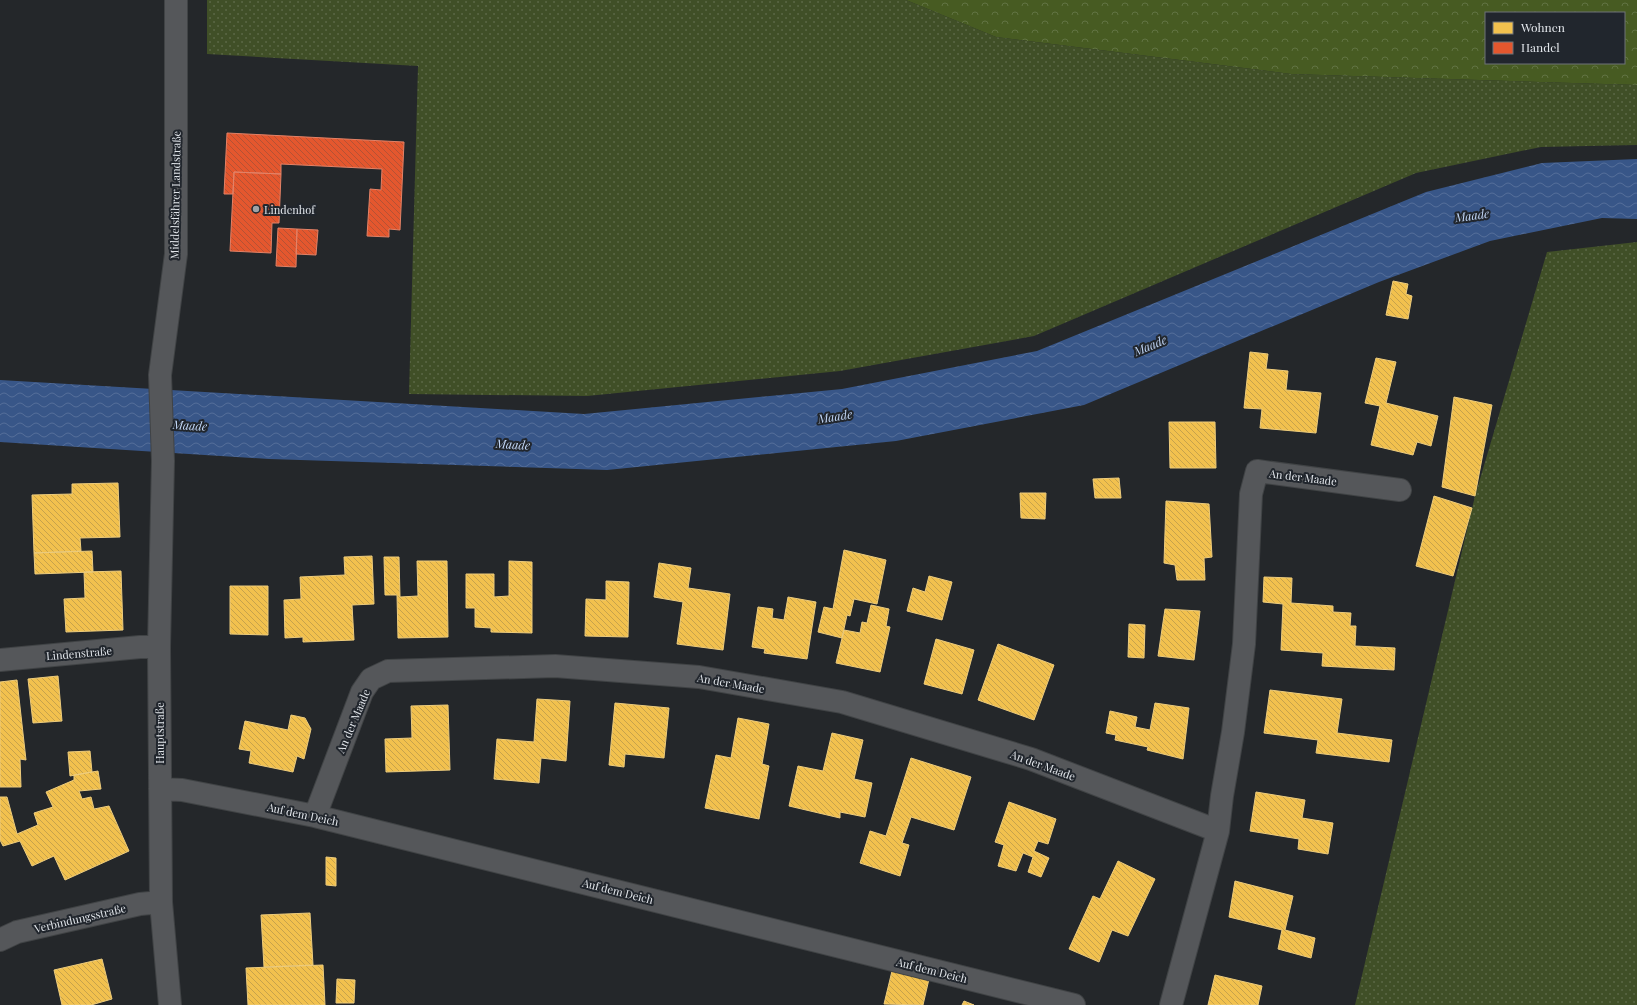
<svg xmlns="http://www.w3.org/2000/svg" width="1637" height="1005" font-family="'Playfair Display',serif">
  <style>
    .grass { fill: url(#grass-dots) }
    .forest { fill: url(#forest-crowns); fill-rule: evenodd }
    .water { fill: url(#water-waves) }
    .homes { fill: url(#homes-back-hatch); stroke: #edcc7d }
    .shops { fill: url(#shops-back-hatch); stroke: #e38267 }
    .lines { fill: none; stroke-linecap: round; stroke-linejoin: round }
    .minor-casing { stroke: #404345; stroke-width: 24 }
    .minor { stroke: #55575a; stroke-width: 22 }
    .poi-dot { fill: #a0a3a7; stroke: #21262d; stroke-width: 1.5 }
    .labels { text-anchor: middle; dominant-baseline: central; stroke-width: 4; stroke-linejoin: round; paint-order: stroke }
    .street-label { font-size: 11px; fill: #e2e6eb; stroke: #21262d }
    .poi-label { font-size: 11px; fill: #e2e6eb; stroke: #21262d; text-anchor: start }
    .water-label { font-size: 12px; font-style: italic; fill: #c3d8f8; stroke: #21262d }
  </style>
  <defs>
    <pattern id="grass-dots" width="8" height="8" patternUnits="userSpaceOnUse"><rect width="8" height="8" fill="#404f27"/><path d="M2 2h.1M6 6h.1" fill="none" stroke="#5b6846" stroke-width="1.8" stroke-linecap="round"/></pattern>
    <pattern id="forest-crowns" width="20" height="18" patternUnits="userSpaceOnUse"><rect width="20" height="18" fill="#475b22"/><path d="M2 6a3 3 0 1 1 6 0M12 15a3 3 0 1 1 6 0" fill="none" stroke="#617342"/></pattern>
    <pattern id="water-waves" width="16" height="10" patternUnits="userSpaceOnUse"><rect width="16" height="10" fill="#385688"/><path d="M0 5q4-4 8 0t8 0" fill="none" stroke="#546e99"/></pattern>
    <pattern id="homes-back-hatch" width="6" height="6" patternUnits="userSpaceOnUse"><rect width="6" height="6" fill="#f2c14e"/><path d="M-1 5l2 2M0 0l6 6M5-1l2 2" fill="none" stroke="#c6a24c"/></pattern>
    <pattern id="shops-back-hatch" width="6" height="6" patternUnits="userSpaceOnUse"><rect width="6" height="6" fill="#e4572e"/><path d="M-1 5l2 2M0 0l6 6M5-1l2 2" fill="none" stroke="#b45235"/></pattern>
  </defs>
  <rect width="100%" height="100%" fill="#24272a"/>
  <path class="grass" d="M207 0H906L996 37 1291 74 1637 85V145L1541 147 1416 173 1034 336 840 371 587 396 409 394 418 66 207 54Z
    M1637 242V1005H1355L1475 496 1547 252Z"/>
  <path class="forest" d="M906 0H1637V85L1291 74 996 37ZM1486 13H1624V63H1486Z"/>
  <path class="water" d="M1637 159V219L1602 218 1490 241 1379 282 1084 405 896 441 607 470 269 459 0 442V380L584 414 842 389 1037 351 1426 192 1542 163Z"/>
  <path class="homes" d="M1393 281 1408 284 1406 294 1412 296 1408 319 1386 315Z
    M1250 352 1268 354 1266 369 1288 371 1286 390 1321 393 1316 433 1260 428 1262 409 1244 408Z
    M1376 358 1396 362 1386 403 1438 416 1431 446 1417 442 1413 455 1371 445 1380 406 1365 403Z
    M1454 397 1492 405 1475 496 1442 487Z
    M1169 422H1215L1216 468H1170Z
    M1119 478 1121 498H1095L1093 479Z
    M118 483 120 537 80 538 81 551 34 553 32 495 72 494V484Z
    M1020 493H1046L1045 519 1021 518Z
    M1434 496 1472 508 1453 576 1416 566Z
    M1166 501 1209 504 1212 557 1204 558 1205 580H1177L1175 565 1164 563Z
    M844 550 886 560 877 604 854 599 850 616 847 615 842 638 818 632 824 607 833 609Z
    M92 551 93 572 35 574 34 553Z
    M372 556 374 604 352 605 354 640 303 642V637L285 638 284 600 301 599 300 577 345 575 344 557Z
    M384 557H399L400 597 418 596 417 561H447L448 637 398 638 397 595H385Z
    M509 561 532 562V633L491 632V628L475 627V608H466V574H494V597L509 596Z
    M659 563 691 568 688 588 730 594 723 650 677 644 683 602 654 597Z
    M121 571 123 630 66 632 64 599 85 598 84 572Z
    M929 576 952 582 942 620 907 611 913 588 925 592Z
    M1264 577 1292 578 1291 603 1333 606V612L1351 613 1350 626H1356L1355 646 1395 648 1394 670 1322 666 1323 653 1281 650 1283 604 1263 602Z
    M606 581 629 582 628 637 585 636 586 599 606 600Z
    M230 586H268V635L230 634Z
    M788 597 816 602 807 659 764 653 765 649 752 647 758 607 773 609 772 618 784 620Z
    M871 605 889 609 886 626 890 627 880 672 836 663 844 630 860 633 862 622 867 623Z
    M1165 609 1200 611 1194 660 1158 656Z
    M1129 624 1145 625 1144 658 1128 657Z
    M936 639 974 650 962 694 924 684Z
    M998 644 1054 665 1034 720 978 700Z
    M58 676 62 721 33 723 28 679Z
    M17 680 26 760 20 759 21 787H0V682Z
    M1270 690 1342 699 1337 733 1392 740 1389 762 1316 753 1318 740 1264 733Z
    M537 699 570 701 566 761 541 758 539 783 494 779 497 739 534 742Z
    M615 703 669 708 664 758 625 754 624 767 609 765Z
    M1155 703 1189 708 1183 759 1147 750 1148 747 1115 740 1116 735 1106 733 1110 711 1137 717 1135 727 1150 730Z
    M448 705 450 770 386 772 385 739 412 738 411 706Z
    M291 715 305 718 311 729 304 759 297 756 293 772 249 763 251 751 239 749 245 721 288 730Z
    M738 718 769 724 762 764 769 766 759 819 705 808 716 755 731 758Z
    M832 733 863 740 854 779 872 783 865 817 840 812V818L789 806 798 766 823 771Z
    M90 751 92 772 70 776 68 752Z
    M911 758 971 777 954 830 911 817 902 843 909 845 900 876 860 863 870 831 886 836Z
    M98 771 101 789 79 791 82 799 91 797 94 809 109 806 129 851 65 880 54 856 32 866 20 841 3 846 0 840V797H7L17 834 38 825 34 813 53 807 46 792 74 780V775Z
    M1256 792 1305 800 1302 818 1333 823 1328 854 1298 849 1299 839 1250 831Z
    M1009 802 1056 819 1048 844 1038 841 1034 851 1049 858 1041 877 1028 872 1033 857 1023 853 1016 871 998 866 1004 845 995 842Z
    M326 857 336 858V886L326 885Z
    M1118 861 1155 879 1128 936 1112 930 1099 962 1069 949 1093 896 1100 899Z
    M1235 881 1293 896 1285 930 1315 938 1311 958 1278 949 1282 930 1229 917Z
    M310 913 313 965 264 967 261 915Z
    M102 959 112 999 91 1005H62L54 970Z
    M323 965 325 1005H248L246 968Z
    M892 971 929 979 923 1005 884 1004Z
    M1215 975 1262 986 1258 1005H1208Z
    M337 979 355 980 354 1003H336Z
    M964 1001 974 1005H962Z"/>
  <path class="shops" d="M227 133 404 142 400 230 389 229V237L367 236 370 189 381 190 382 169 281 164V174L234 172 233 194H224Z
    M234 172 281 174 279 223H272L271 253 230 251Z
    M278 228 297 229 296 267 276 266Z
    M297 229 318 230 316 255 296 254Z"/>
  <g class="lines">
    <g class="minor-casing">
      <path id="minor" d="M0 660 140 647H159
        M160 789 182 790 315 816 1074 1005
        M315 816 362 692 371 679 388 671 555 666 699 677 842 702 1031 759 1218 831
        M0 940 17 932 140 904 161 902
        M170 1005 161 902 159 647 163 461 160 375 176 254V0
        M1171 1005 1218 831 1222 796 1233 732 1244 644 1251 494 1257 471 1400 490"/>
    </g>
    <use href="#minor" class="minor"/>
  </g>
  <circle class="poi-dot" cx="256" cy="209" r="4"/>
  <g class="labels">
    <g class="street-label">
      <text transform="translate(175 195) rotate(-89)">Middelsfährer Landstraße</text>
      <text transform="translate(1303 477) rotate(7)">An der Maade</text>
      <text transform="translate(79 653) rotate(-5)">Lindenstraße</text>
      <text transform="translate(731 683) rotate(10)">An der Maade</text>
      <text transform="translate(353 721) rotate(-67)">An der Maade</text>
      <text transform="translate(159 733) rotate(-90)">Hauptstraße</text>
      <text transform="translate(1043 765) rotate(20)">An der Maade</text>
      <text transform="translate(303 814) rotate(12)">Auf dem Deich</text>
      <text transform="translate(618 891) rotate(14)">Auf dem Deich</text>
      <text transform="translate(80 918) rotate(-13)">Verbindungsstraße</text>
      <text transform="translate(932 970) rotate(14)">Auf dem Deich</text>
    </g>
    <g class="poi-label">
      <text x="264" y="209">Lindenhof</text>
    </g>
    <g class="water-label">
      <text transform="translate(1472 215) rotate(-8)">Maade</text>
      <text transform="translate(1150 345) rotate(-23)">Maade</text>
      <text transform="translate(835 416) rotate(-9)">Maade</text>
      <text transform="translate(190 425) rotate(3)">Maade</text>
      <text transform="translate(513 444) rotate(3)">Maade</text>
    </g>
  </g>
  <rect x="1485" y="12" width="140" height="52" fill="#21262d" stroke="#6e7379"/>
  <rect x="1493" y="22" width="20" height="12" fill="#f2c14e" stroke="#6e7379"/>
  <text x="1521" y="32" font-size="12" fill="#e2e6eb">Wohnen</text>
  <rect x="1493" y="42" width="20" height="12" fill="#e4572e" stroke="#6e7379"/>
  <text x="1521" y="52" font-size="12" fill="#e2e6eb">Handel</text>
</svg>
